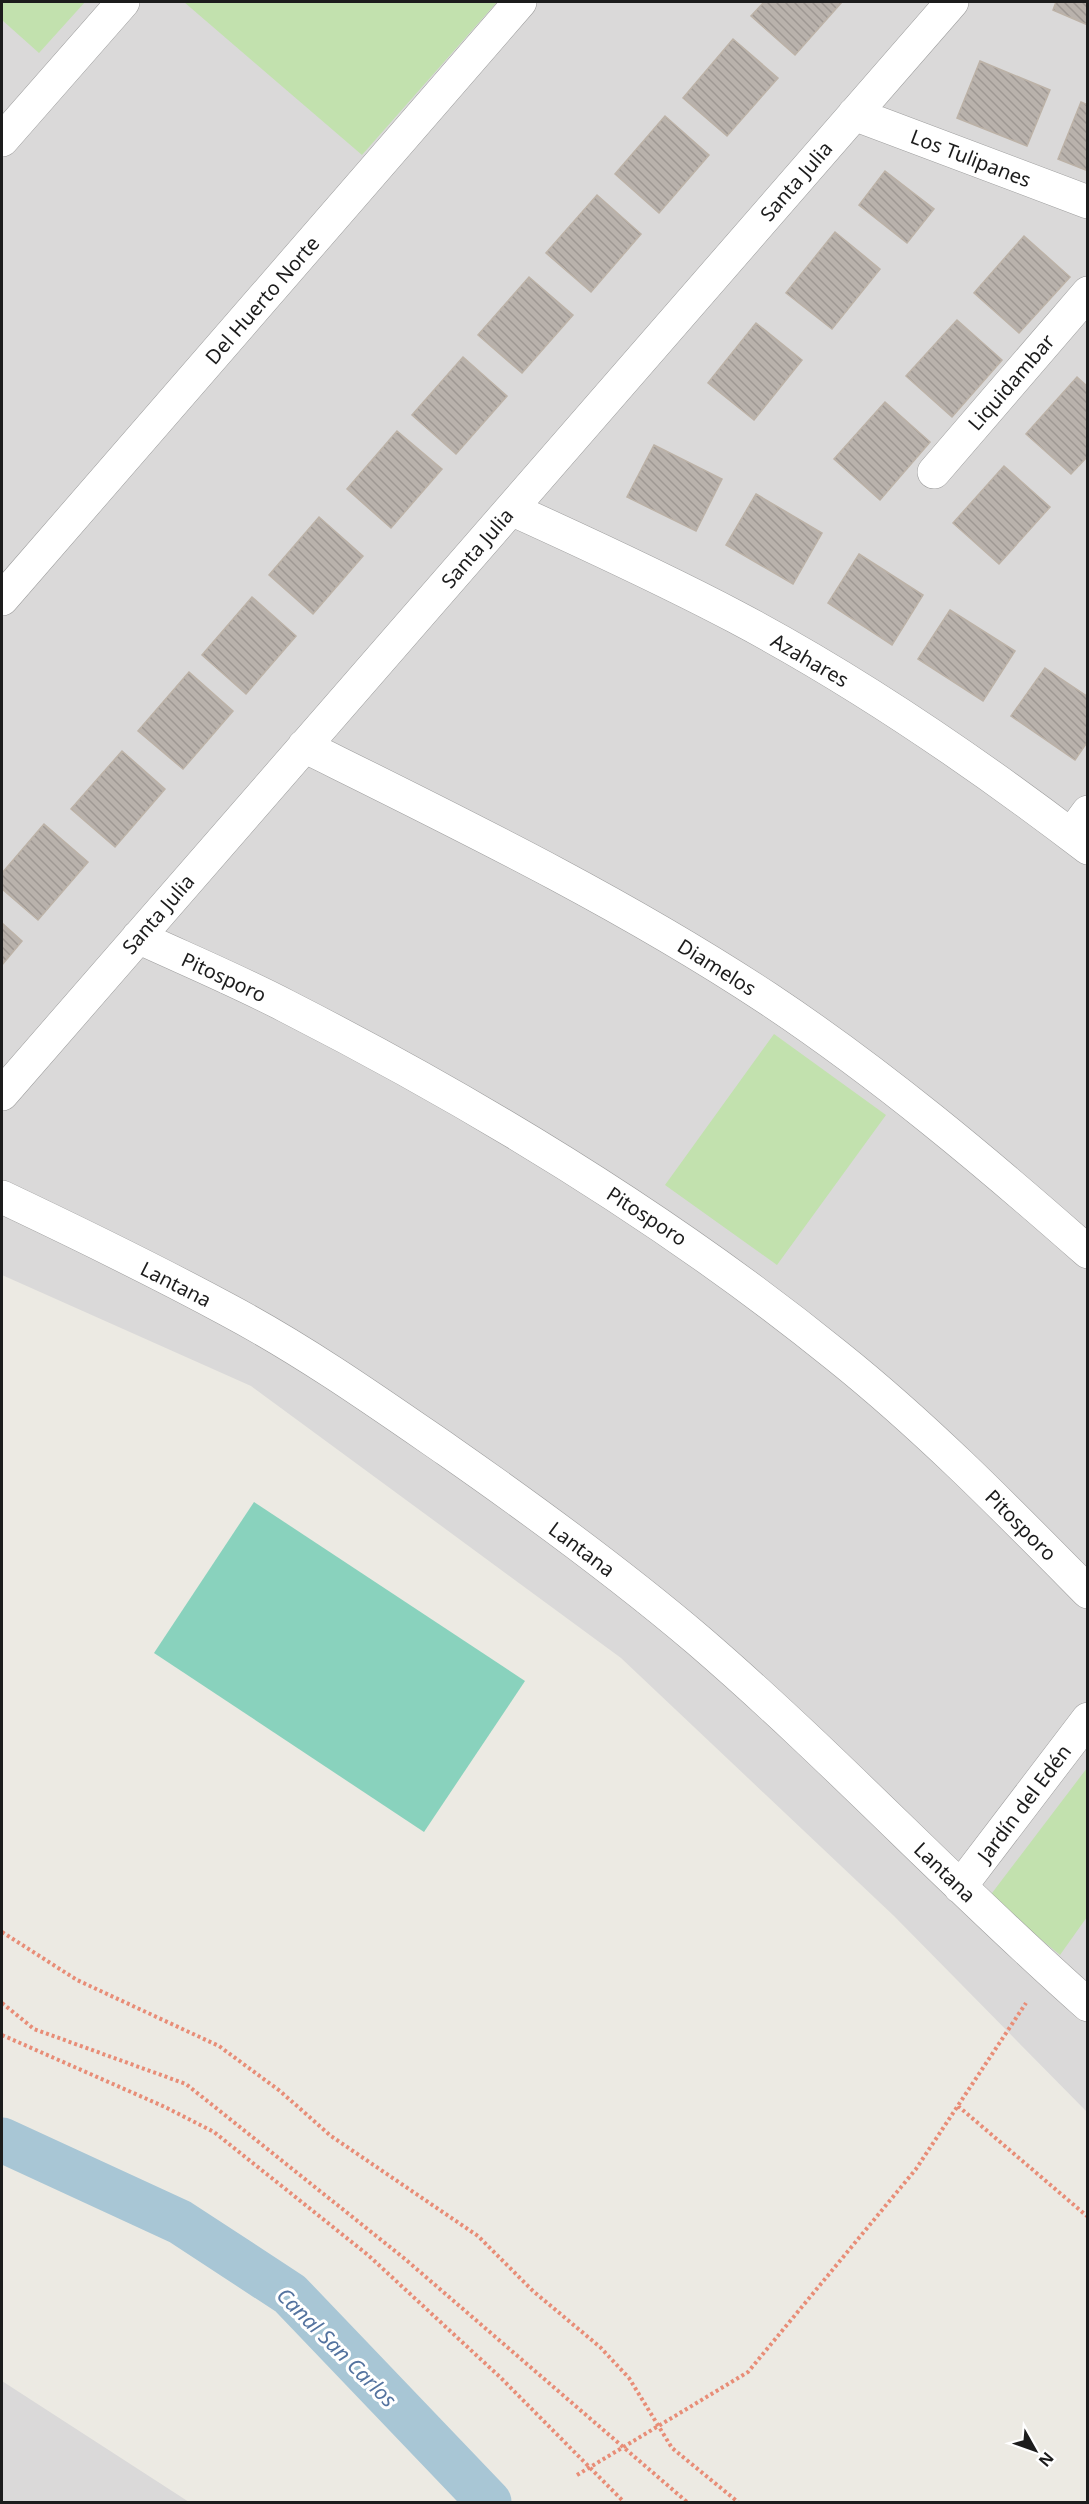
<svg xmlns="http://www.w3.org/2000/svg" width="1089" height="2504" font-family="'Noto Sans',sans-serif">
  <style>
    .residential { fill: #dad9d9 }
    .grass { fill: #c2e1ae }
    .pitch { fill: #89d2bd }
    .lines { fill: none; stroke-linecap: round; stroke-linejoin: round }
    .canal { stroke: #a8c6d5; stroke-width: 45 }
    .building { fill: url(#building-back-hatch); stroke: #bcb2a7; stroke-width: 1.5 }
    .minor-casing { stroke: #9d9d9d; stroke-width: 34 }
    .path { stroke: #e88d77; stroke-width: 4; stroke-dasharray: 3 3; stroke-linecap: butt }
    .minor { stroke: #fff; stroke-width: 33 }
    .labels { text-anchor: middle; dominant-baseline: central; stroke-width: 6; stroke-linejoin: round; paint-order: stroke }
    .street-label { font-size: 20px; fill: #1c1c1c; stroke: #fff }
    .water-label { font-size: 21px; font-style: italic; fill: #54739f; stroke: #fff }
  </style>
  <defs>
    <pattern id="building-back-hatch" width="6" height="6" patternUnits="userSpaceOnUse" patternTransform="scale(1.5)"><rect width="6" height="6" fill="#b9b2ac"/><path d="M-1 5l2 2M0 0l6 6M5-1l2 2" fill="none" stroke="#9e9893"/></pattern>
  </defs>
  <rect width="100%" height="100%" fill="#eceae3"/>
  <path class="residential" d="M2 2H1087V2112L894 1916 621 1658 251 1386 2 1275Z
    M2 2381 189 2502H2Z"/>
  <path class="grass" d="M2 2H85L39 53 2 20Z
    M184 2H497L362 155Z
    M774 1034 886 1115 777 1265 665 1185Z
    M1087 1768V1917L1060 1955 989 1897Z"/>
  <path class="pitch" d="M254 1502 525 1681 424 1832 154 1653Z"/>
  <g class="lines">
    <path class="canal" d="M2 2140 180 2222 290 2294 489 2502"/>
  </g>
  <path class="building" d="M764 2H842L795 55 751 16Z
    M1056 2H1088V25L1053 10Z
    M733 39 778 78 727 136 683 98Z
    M980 61 1050 90 1027 146 957 118Z
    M1081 102 1088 105V171L1058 159Z
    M665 116 709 155 659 213 615 174Z
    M885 171 934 209 907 243 859 205Z
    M597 195 641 234 591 292 546 253Z
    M835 232 880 269 832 329 786 293Z
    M1024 236 1070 277 1019 333 974 293Z
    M529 277 573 315 522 373 478 335Z
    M957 320 1002 360 952 417 906 376Z
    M756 323 802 360 754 420 708 383Z
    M463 357 507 396 456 454 412 415Z
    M1077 377 1088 387V456L1071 474 1026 434Z
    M885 402 930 442 880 500 834 459Z
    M397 431 442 469 391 528 347 489Z
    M654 445 722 479 696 531 627 497Z
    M1004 466 1050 507 999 564 953 523Z
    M756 494 822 533 793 584 726 545Z
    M319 517 363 556 313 614 269 575Z
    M859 554 923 595 892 645 828 603Z
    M252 597 296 636 246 694 202 655Z
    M950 610 1015 651 983 701 918 659Z
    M1045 668 1088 697V741L1075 760 1011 716Z
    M189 672 233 711 183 769 138 731Z
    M122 751 165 789 115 847 71 809Z
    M44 824 88 862 38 920 2 889V873Z
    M2 923 22 941 2 965Z"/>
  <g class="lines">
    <g class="minor-casing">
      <path id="minor" d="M854 114 1088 202
        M2 140 123 2
        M934 472 1088 293
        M511 509C586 543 662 578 736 617 859 682 977 763 1088 848
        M2 599 520 2
        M304 746C461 824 620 901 767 998 880 1073 986 1162 1088 1252
        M1071 835 1088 812
        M138 937C188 960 238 981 286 1006 480 1105 668 1219 837 1356 927 1428 1007 1510 1088 1592
        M2 1094 952 2
        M2 1197C78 1233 154 1270 228 1310 305 1351 376 1401 447 1450 533 1510 618 1572 698 1640 833 1756 954 1887 1088 2005
        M960 1887 1088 1719"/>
    </g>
    <path class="path" d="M2 1932 77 1980 219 2046 280 2091 331 2136 478 2236 533 2291 600 2347 629 2378 672 2448 738 2502
      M2 2003 34 2029 186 2084 405 2259 687 2502
      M2 2035 165 2107 214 2132 368 2255 501 2378 624 2502
      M958 2106 1088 2217
      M577 2475 748 2372 916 2169 1026 2003"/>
    <use href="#minor" class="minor"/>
  </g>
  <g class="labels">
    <g class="street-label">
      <text transform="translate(971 158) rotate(21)">Los Tulipanes</text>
      <text transform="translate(796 181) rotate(-49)">Santa Julia</text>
      <text transform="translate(262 300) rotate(-49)">Del Huerto Norte</text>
      <text transform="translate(1011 382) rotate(-49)">Liquidambar</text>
      <text transform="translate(477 548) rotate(-49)">Santa Julia</text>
      <text transform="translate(810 660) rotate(30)">Azahares</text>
      <text transform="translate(158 914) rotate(-49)">Santa Julia</text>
      <text transform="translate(717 967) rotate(32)">Diamelos</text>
      <text transform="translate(224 977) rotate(25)">Pitosporo</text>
      <text transform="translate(647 1216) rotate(33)">Pitosporo</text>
      <text transform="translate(176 1284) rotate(27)">Lantana</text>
      <text transform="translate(1021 1525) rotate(45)">Pitosporo</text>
      <text transform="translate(582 1549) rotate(37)">Lantana</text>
      <text transform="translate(1024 1803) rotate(-53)">Jardín del Edén</text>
      <text transform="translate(945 1872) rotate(44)">Lantana</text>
    </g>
    <g class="water-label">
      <text transform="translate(337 2347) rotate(45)">Canal San Carlos</text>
    </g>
  </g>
  <rect width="1089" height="2504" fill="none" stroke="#1c1c1c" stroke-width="6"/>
  <g transform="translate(1035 2450) rotate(130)" stroke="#ffffff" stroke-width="4.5" paint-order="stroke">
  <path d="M0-4.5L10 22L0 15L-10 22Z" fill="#1c1c1c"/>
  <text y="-9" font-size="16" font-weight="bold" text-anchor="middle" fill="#1c1c1c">N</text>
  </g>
</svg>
